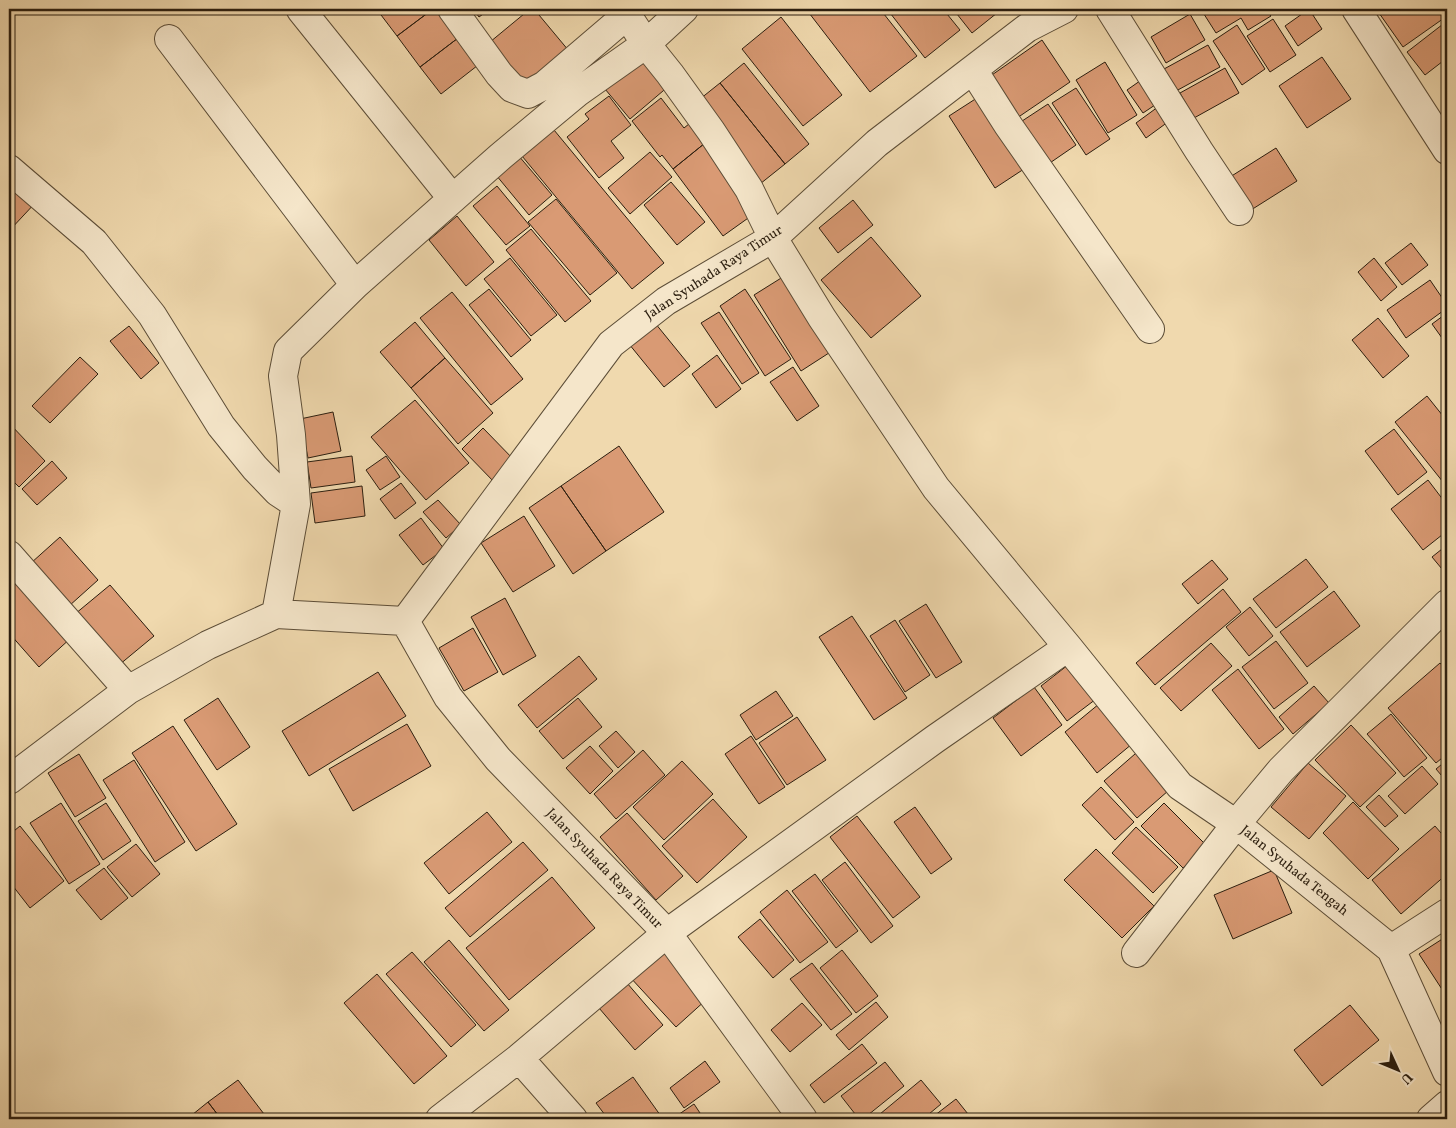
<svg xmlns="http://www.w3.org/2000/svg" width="1456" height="1128" font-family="Vollkorn,serif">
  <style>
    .building { fill: #d99a74; stroke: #2b1e0f }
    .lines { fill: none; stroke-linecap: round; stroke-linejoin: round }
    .street-casing { stroke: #5c4d37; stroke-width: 30 }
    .street { stroke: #f5e6ca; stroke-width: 28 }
    .labels { text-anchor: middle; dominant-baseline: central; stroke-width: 4; stroke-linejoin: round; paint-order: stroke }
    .street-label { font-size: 14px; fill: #2b1e0f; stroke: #f5e6ca }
  </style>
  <rect width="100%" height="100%" fill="#f0d9ae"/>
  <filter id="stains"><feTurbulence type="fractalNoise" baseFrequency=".004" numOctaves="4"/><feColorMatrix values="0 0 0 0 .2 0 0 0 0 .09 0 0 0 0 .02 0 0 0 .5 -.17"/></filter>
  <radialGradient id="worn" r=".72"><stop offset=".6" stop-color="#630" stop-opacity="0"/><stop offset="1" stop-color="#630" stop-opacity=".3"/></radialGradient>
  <path class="building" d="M381 9H433L397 36 378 11Z
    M433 9H441L462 35 420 67 397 36Z
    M473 9H490L479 17Z
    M530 9H534L569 51 527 86 490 42Z
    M806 9H880L917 56 870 92Z
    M887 9H943L960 30 925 58Z
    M953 9H1002L972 33Z
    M1205 9H1266L1271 16 1248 30 1241 18 1216 33 1202 11Z
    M1309 9 1322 29 1298 46 1285 26Z
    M1385 9H1443L1447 16 1403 47 1379 13Z
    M1190 14 1205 40 1166 63 1151 37Z
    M781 17 842 95 803 126 742 49Z
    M1273 19 1296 55 1270 72 1247 36Z
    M1447 21V58L1425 75 1407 52Z
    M1237 25 1265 69 1242 85 1213 41Z
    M462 35 482 62 441 94 420 67Z
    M1042 40 1070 82 1017 118 989 77Z
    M1208 45 1220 67 1176 91 1164 69Z
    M646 55 670 85 630 119 605 89Z
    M1322 57 1351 99 1307 128 1279 86Z
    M1105 62 1137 115 1108 133 1076 80Z
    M744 63 809 144 785 164 720 83Z
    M1225 68 1239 93 1194 118 1180 93Z
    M1147 76 1164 99 1143 113 1127 90Z
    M720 83 785 164 760 184 695 103Z
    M1076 88 1110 139 1086 155 1052 103Z
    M609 96 631 125 611 141 624 158 599 178 567 137 589 119 585 114Z
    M980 96 1027 167 995 188 949 116Z
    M661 98 684 128 695 119 710 139 673 169 662 155 660 157 632 121Z
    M1048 104 1076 145 1044 167 1016 125Z
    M1162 104 1172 119 1146 138 1136 123Z
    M554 130 664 263 632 289 522 156Z
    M710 139 758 211 723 236 673 169Z
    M1276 148 1297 181 1251 210 1230 177Z
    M650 152 672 177 630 214 608 188Z
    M518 155 552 195 529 215 496 175Z
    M671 182 705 222 677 245 644 205Z
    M9 186 37 201 9 231Z
    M497 186 530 226 506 245 473 206Z
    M556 199 617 273 590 295 528 222Z
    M853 200 873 225 838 253 819 228Z
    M457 216 494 262 466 286 429 240Z
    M531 229 591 301 565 322 506 250Z
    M871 237 921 296 871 338 821 280Z
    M1411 243 1428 265 1402 285 1385 263Z
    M510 258 557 315 531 336 484 279Z
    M1374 258 1397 287 1381 301 1358 272Z
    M786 275 832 351 801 371 754 295Z
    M1430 280 1447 305V308L1406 338 1387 310Z
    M489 289 531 340 511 357 469 305Z
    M745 289 791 359 765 376 720 306Z
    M452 292 523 379 491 405 420 318Z
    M719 312 759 373 742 384 701 323Z
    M1447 313V345L1432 324Z
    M1378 318 1409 356 1383 378 1352 340Z
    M415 322 445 358 411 388 380 352Z
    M655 323 690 366 664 387 629 344Z
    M129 326 159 363 141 379 110 341Z
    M717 355 741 389 716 408 692 374Z
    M80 357 98 374 50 423 32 406Z
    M445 358 493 413 458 444 411 388Z
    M793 367 819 406 797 421 770 382Z
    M1427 396 1447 421V487L1395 422Z
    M415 400 469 463 426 500 371 437Z
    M333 412 341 451 308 458 300 419Z
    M9 423 45 461 19 487 9 477Z
    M483 428 517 463 496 484 462 449Z
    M1394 429 1427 472 1398 495 1365 451Z
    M619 446 664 512 606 551 561 486Z
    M352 456 355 482 311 488 307 462Z
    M386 456 400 477 380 490 366 470Z
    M52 461 67 478 37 505 22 489Z
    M1428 480 1447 505V531L1423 550 1391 509Z
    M401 483 416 503 395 519 380 499Z
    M362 486 365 516 315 523 311 493Z
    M561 486 606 551 573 574 529 508Z
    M438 500 461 525 446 538 423 512Z
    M524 516 555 566 513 592 481 543Z
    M421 518 444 549 423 565 399 535Z
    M60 537 98 580 69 606 31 563Z
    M1447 545V575L1432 557Z
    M1306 559 1328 587 1276 628 1253 599Z
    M1212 560 1228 579 1198 604 1182 584Z
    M9 568 72 637 39 667 9 633Z
    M110 585 154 636 119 665 75 614Z
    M1223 589 1241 612 1155 685 1136 663Z
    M1334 591 1360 626 1307 667 1280 632Z
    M505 598 536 656 503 675 471 617Z
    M926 604 962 662 936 678 899 621Z
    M1250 607 1273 636 1249 656 1226 627Z
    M852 616 907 698 874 720 819 637Z
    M895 620 930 675 905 692 870 636Z
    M473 628 498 672 464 691 439 648Z
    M1276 641 1308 683 1274 709 1242 667Z
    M1211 643 1232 666 1181 711 1160 688Z
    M579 656 597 679 537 728 518 705Z
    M1073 661 1100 696 1067 721 1041 686Z
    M1440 663 1447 671V754L1436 763 1388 708Z
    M1238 669 1284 729 1259 749 1212 690Z
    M378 672 406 716 309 776 282 731Z
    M1314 686 1329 703 1293 734 1279 717Z
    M1034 687 1062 725 1021 756 993 718Z
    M776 691 793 716 756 740 740 715Z
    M218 698 250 747 217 770 184 720Z
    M578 698 602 727 563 759 539 731Z
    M1105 699 1138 739 1097 773 1065 732Z
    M1391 714 1427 758 1404 777 1367 734Z
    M797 717 826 760 787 785 759 743Z
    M407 724 431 766 353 811 329 769Z
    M1351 725 1396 773 1360 807 1315 760Z
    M173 726 237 824 196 851 132 753Z
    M616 731 635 752 618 768 599 746Z
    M751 736 785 787 759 804 725 754Z
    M590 746 613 771 590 794 566 768Z
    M1143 747 1176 784 1137 818 1104 781Z
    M643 750 665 775 616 819 594 794Z
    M79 754 106 798 75 817 48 773Z
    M134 760 185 842 155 862 103 780Z
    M1447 760V782L1436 769Z
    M682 761 713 794 664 840 633 807Z
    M1308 763 1346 796 1309 839 1271 807Z
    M1422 766 1438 784 1405 814 1388 796Z
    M1101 787 1134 822 1115 840 1082 805Z
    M1379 795 1398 816 1385 827 1366 807Z
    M713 799 747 837 697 883 662 846Z
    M1353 802 1399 849 1368 879 1323 833Z
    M61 803 100 864 69 884 30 823Z
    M106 803 131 841 103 860 78 821Z
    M1164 803 1206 845 1183 868 1141 826Z
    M915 807 952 859 931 874 894 822Z
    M487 812 512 842 449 894 424 863Z
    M627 813 683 876 656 900 600 837Z
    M857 816 920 897 893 918 830 837Z
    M20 826 64 881 30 908 9 881V835Z
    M1435 826 1447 840V874L1401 914 1372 880Z
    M1136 827 1178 867 1153 893 1112 853Z
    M523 842 548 870 470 937 445 908Z
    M136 844 160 874 132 897 107 867Z
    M1096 849 1154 906 1122 938 1064 880Z
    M845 862 893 926 871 943 822 880Z
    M104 868 128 898 101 920 76 890Z
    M1274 870 1292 913 1233 939 1214 895Z
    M815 874 858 931 836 948 792 891Z
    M552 877 595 928 509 1000 466 948Z
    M787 890 828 942 800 963 760 912Z
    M760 919 794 960 773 978 738 937Z
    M1447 936V997L1419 954Z
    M449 940 509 1010 484 1031 424 962Z
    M660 948 707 999 676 1027 629 976Z
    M842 950 878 996 856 1013 820 968Z
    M412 952 476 1025 451 1047 386 974Z
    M812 963 852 1014 831 1030 790 979Z
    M377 974 447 1056 414 1084 344 1003Z
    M627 983 663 1025 635 1050 599 1008Z
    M876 1002 888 1017 849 1050 836 1035Z
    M802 1003 822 1025 790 1052 771 1030Z
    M1350 1005 1379 1040 1322 1086 1294 1050Z
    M862 1044 877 1063 824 1103 810 1085Z
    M705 1061 720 1082 684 1108 670 1088Z
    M885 1062 904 1086 863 1119H859L841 1096Z
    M633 1077 663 1119H608L596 1103Z
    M238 1080 264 1114 257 1119H221L208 1102Z
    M921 1080 941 1104 923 1119H874Z
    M956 1099 972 1119H930Z
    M208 1102 221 1119H187Z
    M694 1104 704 1119H672Z"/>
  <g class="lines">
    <g class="street-casing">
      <path id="street" d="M452 9 499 74 512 88 528 94 545 85 627 15
        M623 9 646 44 670 74 711 131 749 189 773 238 822 318 936 488 1068 647 1180 786 1236 824 1136 953
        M1110 9 1199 151 1239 211
        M1356 9 1447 150
        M301 10 452 198
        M169 39 355 285
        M973 70 1008 125 1150 329
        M9 169 94 242 152 315 221 426 255 468 278 492 296 504
        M9 555 128 690
        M1447 604 1281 770 1236 824 1391 949 1447 1072
        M276 614 296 504 291 435 283 376 288 351 355 285 501 156 578 92 646 44 684 9
        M405 621 448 697 498 759 667 933 803 1119
        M9 780 128 690 208 645 276 614 405 621 611 344 666 301 773 238 877 143 1027 28 1064 9
        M1391 949 1447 913
        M519 1058 573 1119
        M440 1119 519 1058 667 933 935 739 1068 647
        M1431 1119 1447 1105"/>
    </g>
    <use href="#street" class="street"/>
  </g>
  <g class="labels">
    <g class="street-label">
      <text transform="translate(714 273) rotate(-33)">Jalan Syuhada Raya Timur</text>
      <text transform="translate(604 869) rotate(46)">Jalan Syuhada Raya Timur</text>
      <text transform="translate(1294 871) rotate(39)">Jalan Syuhada Tengah</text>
    </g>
  </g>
  <rect width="1456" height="1128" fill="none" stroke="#f0d9ae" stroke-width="30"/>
  <rect x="10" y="10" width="1436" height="1108" fill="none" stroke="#2b1e0f" stroke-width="2.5"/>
  <rect x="15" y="15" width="1426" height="1098" fill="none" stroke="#2b1e0f"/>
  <g transform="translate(1398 1070) rotate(134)" stroke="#f5e6ca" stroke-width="4" paint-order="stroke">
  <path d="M0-4L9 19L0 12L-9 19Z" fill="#2b1e0f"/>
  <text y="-8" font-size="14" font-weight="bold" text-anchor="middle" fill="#2b1e0f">U</text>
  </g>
  <rect width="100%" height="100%" filter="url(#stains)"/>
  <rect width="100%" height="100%" fill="url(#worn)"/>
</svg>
